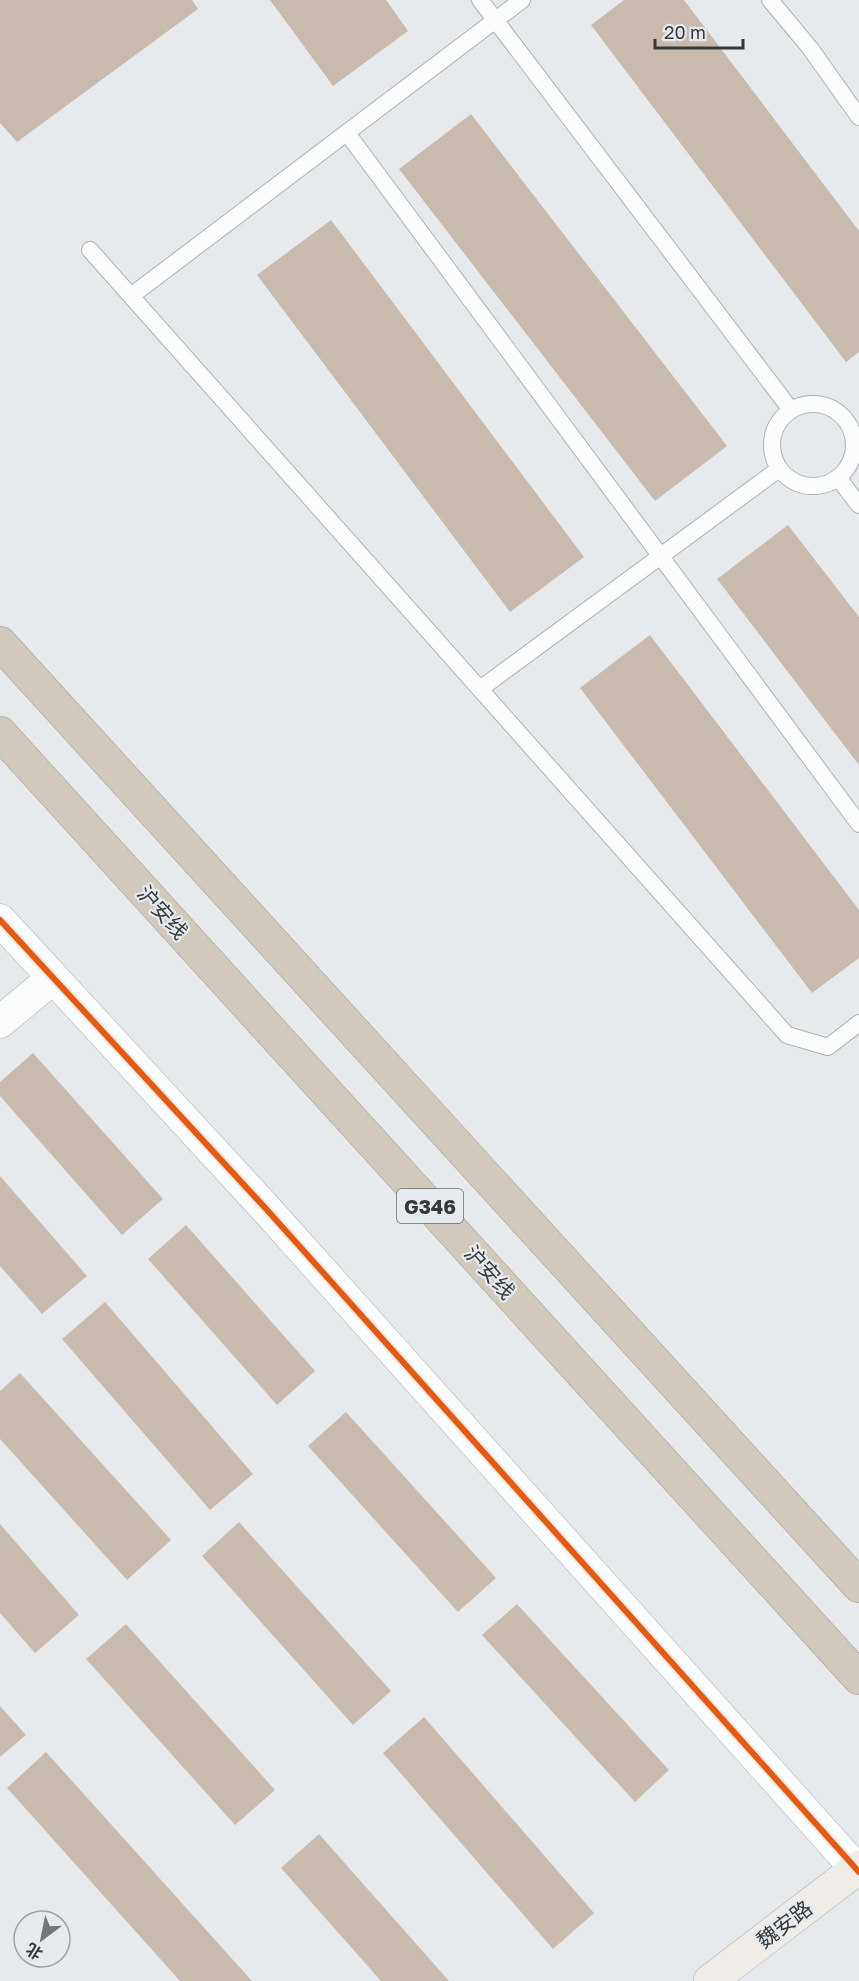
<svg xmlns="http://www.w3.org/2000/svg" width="859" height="1981" font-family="'Golos Text','Noto Sans SC',sans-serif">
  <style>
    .building { fill: #c8bbae }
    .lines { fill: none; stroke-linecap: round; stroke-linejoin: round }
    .lane-casing { stroke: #aeb0b2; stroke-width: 18 }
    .street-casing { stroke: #aeb0b2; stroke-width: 33 }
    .secondary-casing { stroke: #aeb0b2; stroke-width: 34 }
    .highway-casing { stroke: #a29a8e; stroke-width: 34 }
    .lane { stroke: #fbfcfc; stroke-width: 16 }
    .street { stroke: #fbfcfc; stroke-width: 32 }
    .secondary { stroke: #f0ede9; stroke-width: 33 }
    .highway { stroke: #d2c9bd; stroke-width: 33 }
    .cycleway-casing { stroke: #e5eaef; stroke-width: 10 }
    .cycleway { stroke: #e8590c; stroke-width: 6 }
    .labels { text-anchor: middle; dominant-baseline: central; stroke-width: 4.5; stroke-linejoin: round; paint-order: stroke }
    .shield { fill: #e5eaef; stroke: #6a6d70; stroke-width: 1.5 }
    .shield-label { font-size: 20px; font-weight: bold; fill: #36383a }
    .street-label { font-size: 21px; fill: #36383a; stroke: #e5eaef }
  </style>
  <rect width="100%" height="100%" fill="#e7eaed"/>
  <path class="building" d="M0 0H192L198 9 17 142 0 123Z
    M270 0H386L408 31 333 86Z
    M624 0H684L859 231V352L846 362 591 25Z
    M471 114 727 446 655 501 399 169Z
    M331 220 584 557 510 612 257 275Z
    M788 525 859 617V765L717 579Z
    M650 635 859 910V958L812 993 580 688Z
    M33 1053 163 1199 122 1235 0 1096V1082Z
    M0 1176 87 1276 42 1314 0 1266Z
    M186 1225 315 1371 277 1405 148 1259Z
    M105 1302 253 1474 210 1510 62 1339Z
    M20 1373 171 1540 127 1580 0 1439V1391Z
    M346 1412 496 1578 458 1612 308 1446Z
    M239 1522 391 1691 353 1725 202 1556Z
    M0 1524 79 1615 35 1653 0 1613Z
    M517 1604 669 1770 635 1802 482 1635Z
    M126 1624 275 1790 235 1825 86 1659Z
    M0 1706 26 1735 0 1757Z
    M424 1717 594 1913 553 1949 383 1753Z
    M46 1752 252 1981H180L7 1788Z
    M319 1834 449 1981H381L281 1868Z"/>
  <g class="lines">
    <g class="lane-casing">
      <path id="lane" d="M480 0 791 410
        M770 0 810 48 859 117
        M347 133 859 824
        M90 250 787 1035 828 1047 859 1023
        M131 296 522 0
        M772 445a41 41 0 1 1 82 0a41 41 0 1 1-82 0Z
        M839 479 859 505
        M480 689 779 469"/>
    </g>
    <g class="street-casing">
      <path id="street" d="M0 920 268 1211 859 1872
        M0 1022 53 978"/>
    </g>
    <g class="secondary-casing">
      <path id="secondary" d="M710 1981 859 1867"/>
    </g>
    <g class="highway-casing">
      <path id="highway" d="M0 643 859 1586
        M0 733 859 1678"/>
    </g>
    <use href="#lane" class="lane"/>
    <use href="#street" class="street"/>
    <use href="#secondary" class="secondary"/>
    <use href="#highway" class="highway"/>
    <g class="cycleway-casing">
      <path id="cycleway" d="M0 920 268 1211 859 1872"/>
    </g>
    <use href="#cycleway" class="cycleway"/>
  </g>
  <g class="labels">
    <rect class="shield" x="397" y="1189" width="66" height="34" rx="4.5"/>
    <g class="shield-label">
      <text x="430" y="1206">G346</text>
    </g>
    <g class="street-label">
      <text transform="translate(163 912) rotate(48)">沪安线</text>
      <text transform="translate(490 1272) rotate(48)">沪安线</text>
      <text transform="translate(784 1924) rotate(-37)">魏安路</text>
    </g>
  </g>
  <g transform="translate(42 1939) rotate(212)"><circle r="28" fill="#e5eaef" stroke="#9fa3a7" stroke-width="1.5"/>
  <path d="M0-4.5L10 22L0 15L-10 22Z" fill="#747679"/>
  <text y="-9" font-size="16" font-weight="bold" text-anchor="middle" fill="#36383a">北</text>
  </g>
  <path d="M655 39v9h88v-9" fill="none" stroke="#36383a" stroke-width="3"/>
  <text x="664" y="39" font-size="18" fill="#36383a" stroke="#e5eaef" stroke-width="4.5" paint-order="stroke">20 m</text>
</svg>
